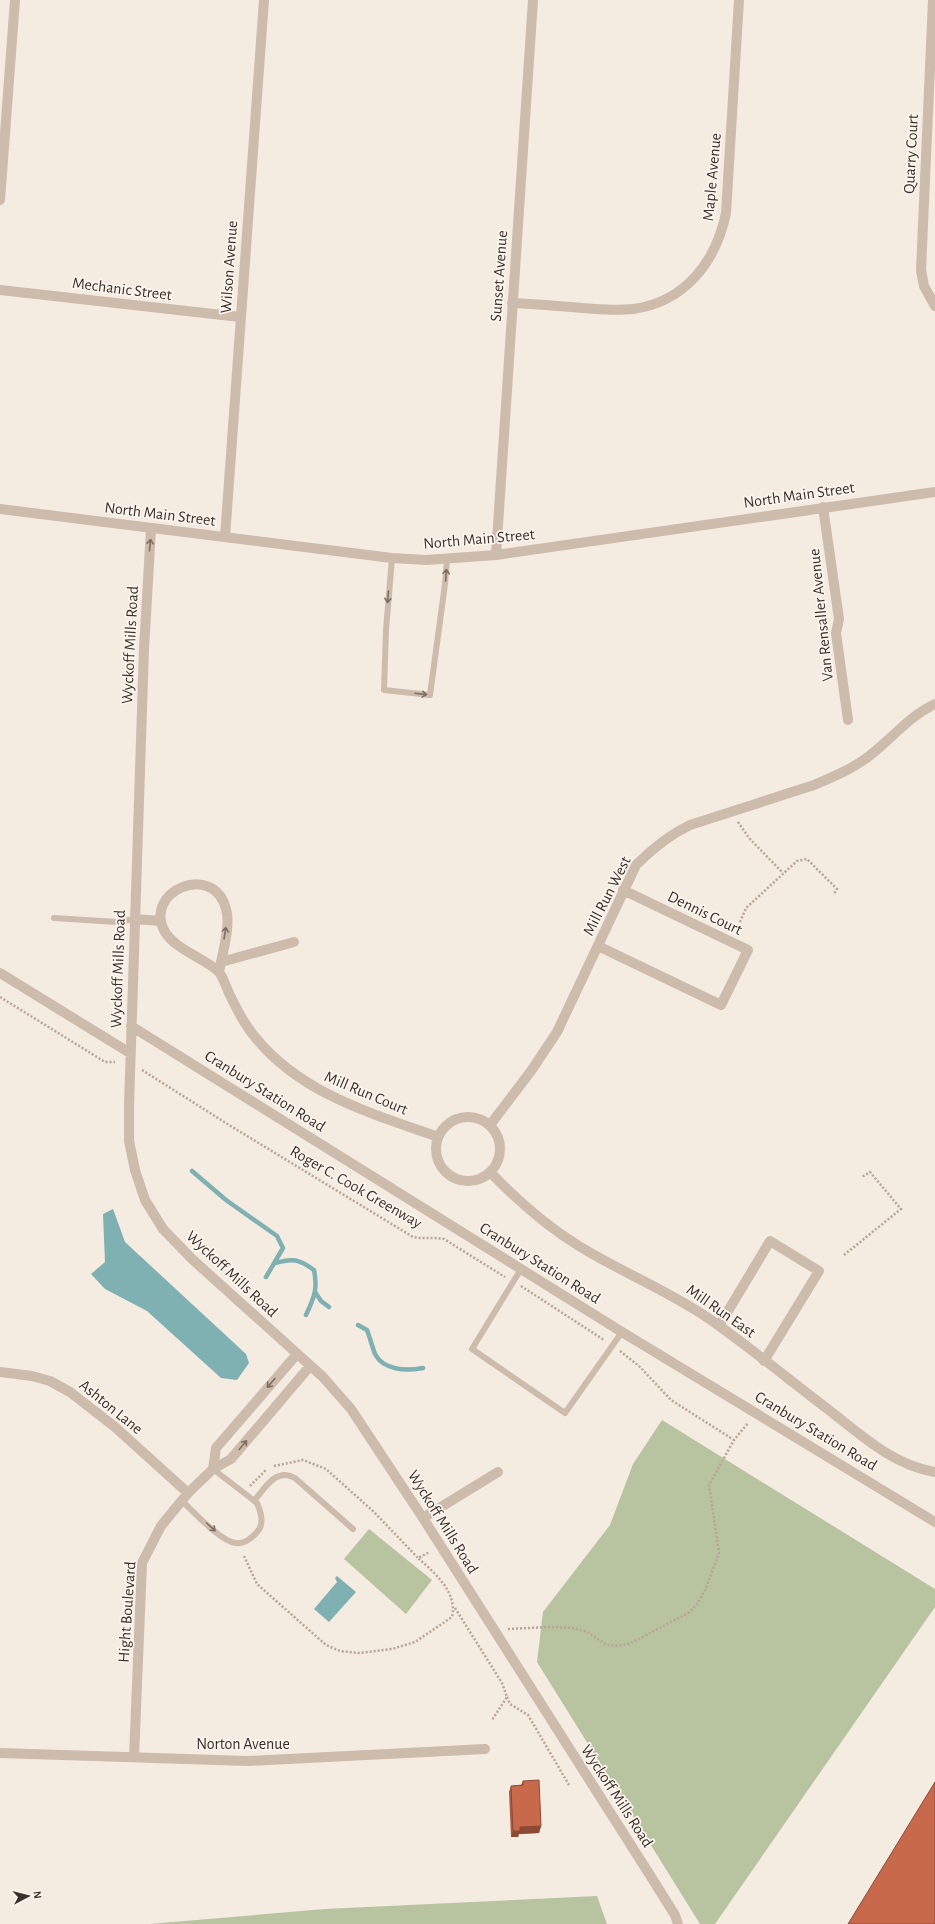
<svg xmlns="http://www.w3.org/2000/svg" width="935" height="1924" font-family="'Alegreya Sans',sans-serif">
  <style>
    .green { fill: #b8c4a0 }
    .water { fill: #7fb0b2 }
    .lines { fill: none; stroke-linecap: round; stroke-linejoin: round }
    .stream { stroke: #7fb0b2; stroke-width: 4.5 }
    .path { stroke: #b9a596; stroke-width: 2.5; stroke-dasharray: 2 2; stroke-linecap: butt }
    .service { stroke: #cdbbac; stroke-width: 6 }
    .minor { stroke: #cdbbac; stroke-width: 10 }
    .tertiary { stroke: #cdbbac; stroke-width: 10 }
    .wall { fill: #ac5a40 }
    .shaded-wall { fill: #8c4a34 }
    .building { fill: #c8694b; stroke: #8c4a34 }
    .oneway { stroke: #7d6f65 }
    .labels { text-anchor: middle; dominant-baseline: central; stroke-width: 3.5; stroke-linejoin: round; paint-order: stroke }
    .street-label { font-size: 16px; fill: #3b302b; stroke: #fbf5ee }
  </style>
  <rect width="100%" height="100%" fill="#f4ebe1"/>
  <path class="green" d="M662 1420 935 1589V1607L715 1924H700L537 1662 543 1612 610 1525 633 1464Z
    M369 1529 432 1580 406 1614 344 1559Z
    M597 1896 607 1924H149L325 1909Z"/>
  <path class="water" d="M113 1209 125 1242 246 1354 249 1363 237 1380 221 1378 147 1311 105 1289 91 1274 105 1262 103 1214Z
    M337 1576 356 1592 329 1622 314 1609 337 1582 335 1578Z"/>
  <g class="lines">
    <path class="stream" d="M192 1171 226 1200 277 1236 283 1248 266 1277
      M275 1263C293 1258 299 1259 314 1270 318 1289 314 1298 306 1315
      M315 1292 321 1301 329 1307
      M358 1325 367 1330C370 1338 372 1346 375 1354 384 1371 407 1371 423 1368"/>
    <path class="path" d="M738 822 749 838 783 873
      M740 922 746 908 797 861 807 859 837 889 834 894
      M0 997 105 1062H115
      M142 1070 229 1125 413 1237C423 1239 433 1237 444 1239L505 1277
      M844 1255 901 1209 870 1172 862 1177
      M521 1286 604 1340
      M620 1351 639 1366 671 1400 734 1440
      M274 1466 303 1460 326 1469 374 1512 418 1558 430 1552
      M250 1486 266 1470
      M244 1556 257 1584 326 1645 340 1651 359 1653 392 1649 415 1642 452 1617C458 1593 435 1573 418 1558
      M455 1608 502 1683 507 1697 492 1720
      M508 1629 549 1627 573 1628 587 1632 607 1645 618 1646 631 1643 690 1612 698 1603 706 1588 719 1553 709 1485 734 1440 748 1423
      M507 1697 510 1704 528 1715 569 1785"/>
    <path class="service" d="M392 558 386 630 384 690 430 695 445 584 447 560
      M54 918 117 922 135 919
      M521 1269 472 1349 565 1413 622 1332
      M182 1501C193 1511 221 1542 236 1543 244 1544 252 1538 257 1532 265 1524 261 1512 257 1503L213 1469
      M254 1501C265 1488 276 1467 295 1478L353 1529"/>
    <path class="minor" d="M933 0 921 270 924 286 935 306
      M0 200 15 0
      M0 290 240 317
      M512 303C535 304 559 306 582 308 599 309 616 311 633 309 685 302 716 262 726 213L739 0
      M823 507 839 619 836 633 848 720
      M151 529 144 649 129 1105V1141L135 1170 145 1200 163 1229 192 1259 323 1377 351 1409 423 1518 653 1880 675 1915 678 1924
      M225 537 264 0
      M496 555 533 0
      M135 919 161 921
      M598 946 721 1005 748 950 623 890
      M221 962 294 942
      M219 972C222 955 231 925 226 909 214 861 142 891 165 932 175 949 204 958 218 971 223 976 226 987 229 993 236 1008 244 1024 255 1037 301 1094 371 1113 438 1137
      M0 973 130 1053
      M131 1026 622 1332 935 1522
      M436 1149a32 32 0 1 1 64 0a32 32 0 1 1-64 0Z
      M490 1125 531 1071 557 1032 636 865C653 848 669 835 690 825L814 785C835 776 857 767 874 752 894 736 911 715 935 704
      M490 1172C517 1200 546 1226 579 1246 621 1272 667 1290 708 1318 750 1347 789 1380 829 1410 861 1435 893 1465 935 1472
      M719 1326 770 1241 819 1271 764 1361
      M0 1372 32 1376 50 1381 70 1392 115 1427 188 1493
      M213 1469 216 1448 297 1354
      M423 1518 498 1472
      M0 1753 248 1761 485 1749
      M134 1757 142 1563 161 1526 188 1493 213 1469 231 1459 310 1366"/>
    <path class="tertiary" d="M0 509 392 558 426 560 496 555 935 492"/>
  </g>
  <path class="wall" d="M523 1781 541 1826 539 1833 519 1834 518 1837H511L509 1792 511 1786 521 1785Z"/>
  <path class="shaded-wall" d="M541 1826 539 1833 519 1834 518 1837H511L513 1831 520 1827Z"/>
  <path class="building" d="M539 1780 541 1826 520 1827V1831H513L511 1786 523 1785V1781Z
    M935 1782V1924H848Z"/>
  <defs><path id="oneway-shaft" d="M-6 0H5M1.5-3L5.5 0L1.5 3" fill="none" stroke-width="1.6" stroke-linecap="round" stroke-linejoin="round"/></defs>
  <g class="oneway">
    <use href="#oneway-shaft" transform="translate(150 545) rotate(-85)"/>
    <use href="#oneway-shaft" transform="translate(446 575) rotate(-86)"/>
    <use href="#oneway-shaft" transform="translate(388 597) rotate(94)"/>
    <use href="#oneway-shaft" transform="translate(421 694) rotate(7)"/>
    <use href="#oneway-shaft" transform="translate(225 933) rotate(-81)"/>
    <use href="#oneway-shaft" transform="translate(271 1383) rotate(131)"/>
    <use href="#oneway-shaft" transform="translate(243 1445) rotate(-50)"/>
    <use href="#oneway-shaft" transform="translate(211 1527) rotate(42)"/>
  </g>
  <g class="labels">
    <g class="street-label">
      <text transform="translate(911 154) rotate(-87)">Quarry Court</text>
      <text transform="translate(712 177) rotate(-85)">Maple Avenue</text>
      <text transform="translate(229 267) rotate(-86)">Wilson Avenue</text>
      <text transform="translate(499 276) rotate(-86)">Sunset Avenue</text>
      <text transform="translate(122 289) rotate(7)">Mechanic Street</text>
      <text transform="translate(799 495) rotate(-8)">North Main Street</text>
      <text transform="translate(160 514) rotate(7)">North Main Street</text>
      <text transform="translate(479 539) rotate(-5)">North Main Street</text>
      <text transform="translate(821 615) rotate(-96)">Van Rensaller Avenue</text>
      <text transform="translate(130 645) rotate(-87)">Wyckoff Mills Road</text>
      <text transform="translate(607 896) rotate(-63)">Mill Run West</text>
      <text transform="translate(705 913) rotate(26)">Dennis Court</text>
      <text transform="translate(118 969) rotate(-88)">Wyckoff Mills Road</text>
      <text transform="translate(265 1091) rotate(32)">Cranbury Station Road</text>
      <text transform="translate(366 1093) rotate(23)">Mill Run Court</text>
      <text transform="translate(356 1187) rotate(30)">Roger C. Cook Greenway</text>
      <text transform="translate(540 1263) rotate(32)">Cranbury Station Road</text>
      <text transform="translate(232 1274) rotate(43)">Wyckoff Mills Road</text>
      <text transform="translate(721 1311) rotate(35)">Mill Run East</text>
      <text transform="translate(111 1407) rotate(39)">Ashton Lane</text>
      <text transform="translate(816 1431) rotate(31)">Cranbury Station Road</text>
      <text transform="translate(443 1522) rotate(58)">Wyckoff Mills Road</text>
      <text transform="translate(127 1612) rotate(-86)">Hight Boulevard</text>
      <text x="243" y="1744">Norton Avenue</text>
      <text transform="translate(617 1796) rotate(57)">Wyckoff Mills Road</text>
    </g>
  </g>
  <g transform="translate(28 1896) rotate(83)" stroke="#fbf5ee" stroke-width="3" paint-order="stroke">
  <path d="M0-3L7 15L0 10L-7 15Z" fill="#3b302b"/>
  <text y="-6" font-size="11" font-weight="bold" text-anchor="middle" fill="#3b302b">N</text>
  </g>
</svg>
